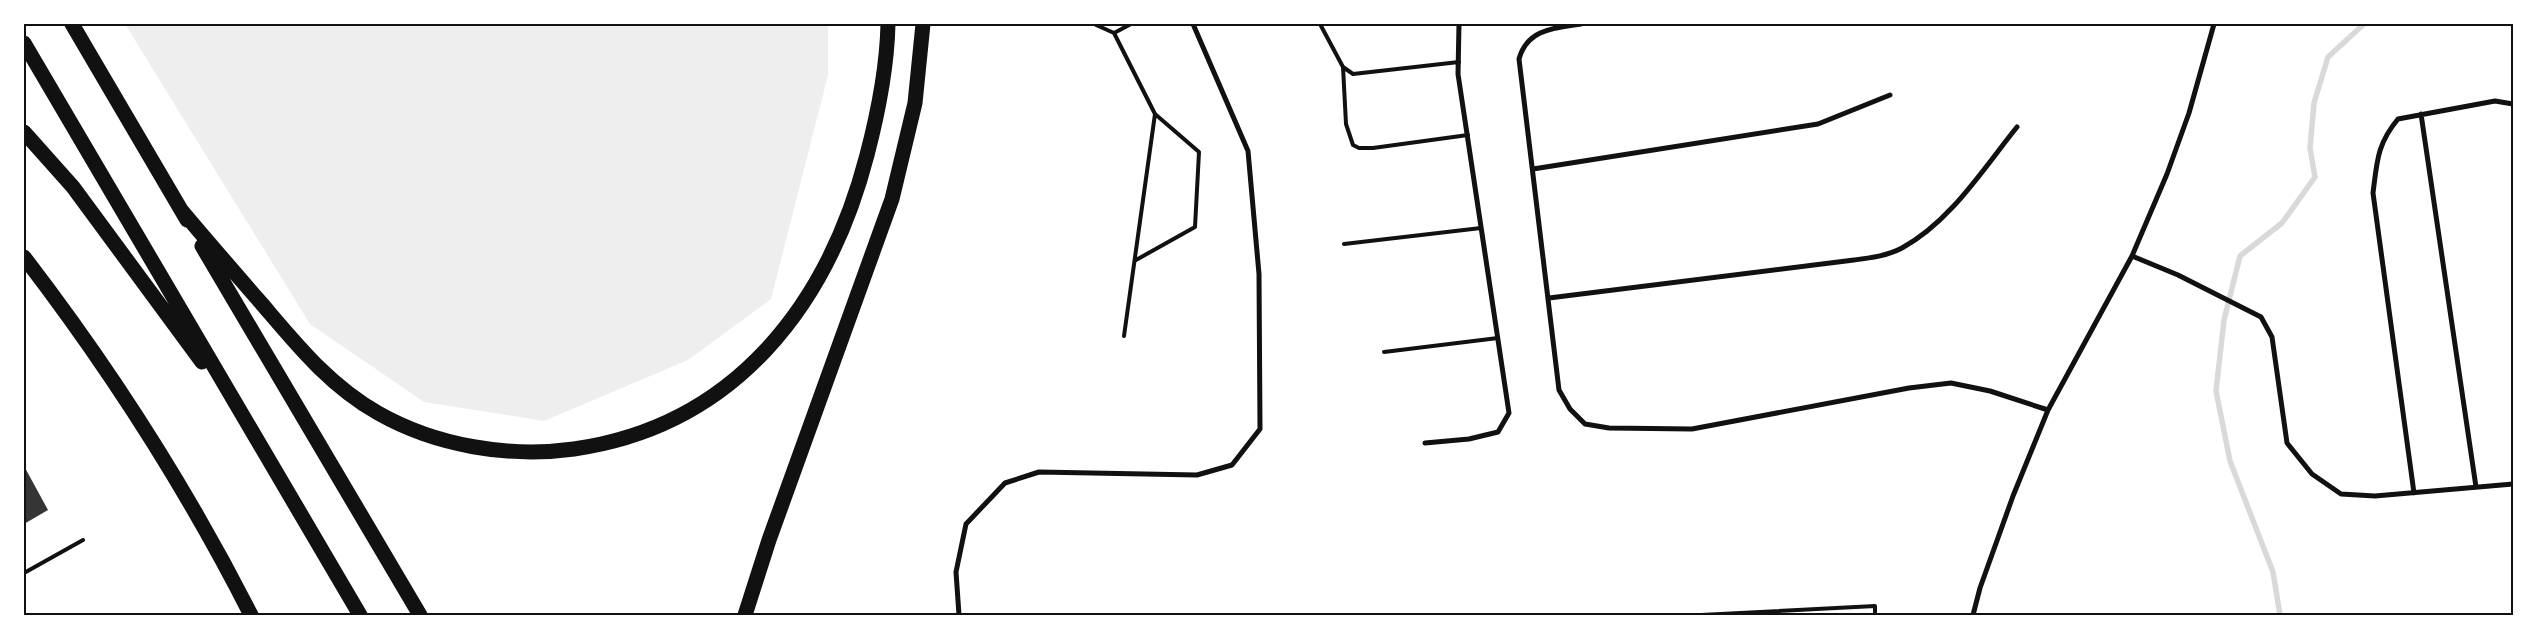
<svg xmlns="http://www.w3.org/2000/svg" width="2537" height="639" font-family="'Public Sans',sans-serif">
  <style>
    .green { fill: #eee }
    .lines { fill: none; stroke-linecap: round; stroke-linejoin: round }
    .stream { stroke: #d9d9d9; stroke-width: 5.5 }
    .building { fill: #353535 }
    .service { stroke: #111; stroke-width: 4 }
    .minor { stroke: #111; stroke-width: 5 }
    .motorway { stroke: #111; stroke-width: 15 }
    .neatline { fill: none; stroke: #111; stroke-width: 2 }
  </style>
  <rect width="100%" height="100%" fill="#fff"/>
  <path class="green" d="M125 24H828V75L771 299 688 360 544 421 424 402 310 324Z"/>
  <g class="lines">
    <path class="stream" d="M2280 615 2273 572 2230 461 2216 391 2224 320 2240 256 2282 223 2315 177 2310 148 2314 103 2328 57 2364 24"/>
  </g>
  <path class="building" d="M24 466 48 510 24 524Z"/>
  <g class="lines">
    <path class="service" d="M1094 24 1114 33
      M1320 24 1343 67 1353 74 1459 62
      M1343 67 1346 124 1353 145 1359 148H1373L1468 135
      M1344 244 1481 228
      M1136 260 1195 227 1199 152 1155 114
      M1124 336 1155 114 1114 33 1131 24
      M1384 352 1498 338
      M24 573 83 540
      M1701 615 1875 606V615"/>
    <path class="minor" d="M1581 24C1555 28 1527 29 1519 59L1559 390 1570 409 1585 424 1609 428 1692 429 1909 388 1951 383 1990 391 2048 410
      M2421 114 2476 487
      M1533 169 1818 124 1890 95
      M2132 256 2178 275 2261 317 2272 337 2287 443 2312 474 2341 494 2375 496 2513 484
      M1549 298 1854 260C1870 258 1887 256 1902 248 1950 222 1983 169 2017 127
      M1425 443 1469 439 1498 432 1509 413 1458 74 1459 24
      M2414 493 2373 193C2377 162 2377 144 2398 119L2495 101 2513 104
      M959 615 956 572 966 524 1005 483 1039 472 1197 475 1232 465 1260 429 1259 274 1248 151 1193 24
      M1973 615 1980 588 2013 496 2048 410 2132 256 2167 174 2189 113 2214 24"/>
    <path class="motorway" d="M72 24 187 220
      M24 43 360 615
      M24 132 73 187 202 362
      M182 211C208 242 235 273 262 304 297 345 330 386 378 413 436 446 509 458 574 449 735 426 828 305 867 155 878 113 887 68 888 24
      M202 246 420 615
      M24 257C110 369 187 489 251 615
      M745 615 769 540 892 199 915 103 923 24"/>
  </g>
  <rect width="2537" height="639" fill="none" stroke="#ffffff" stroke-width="50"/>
  <rect x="25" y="25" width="2487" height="589" class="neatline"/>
</svg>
